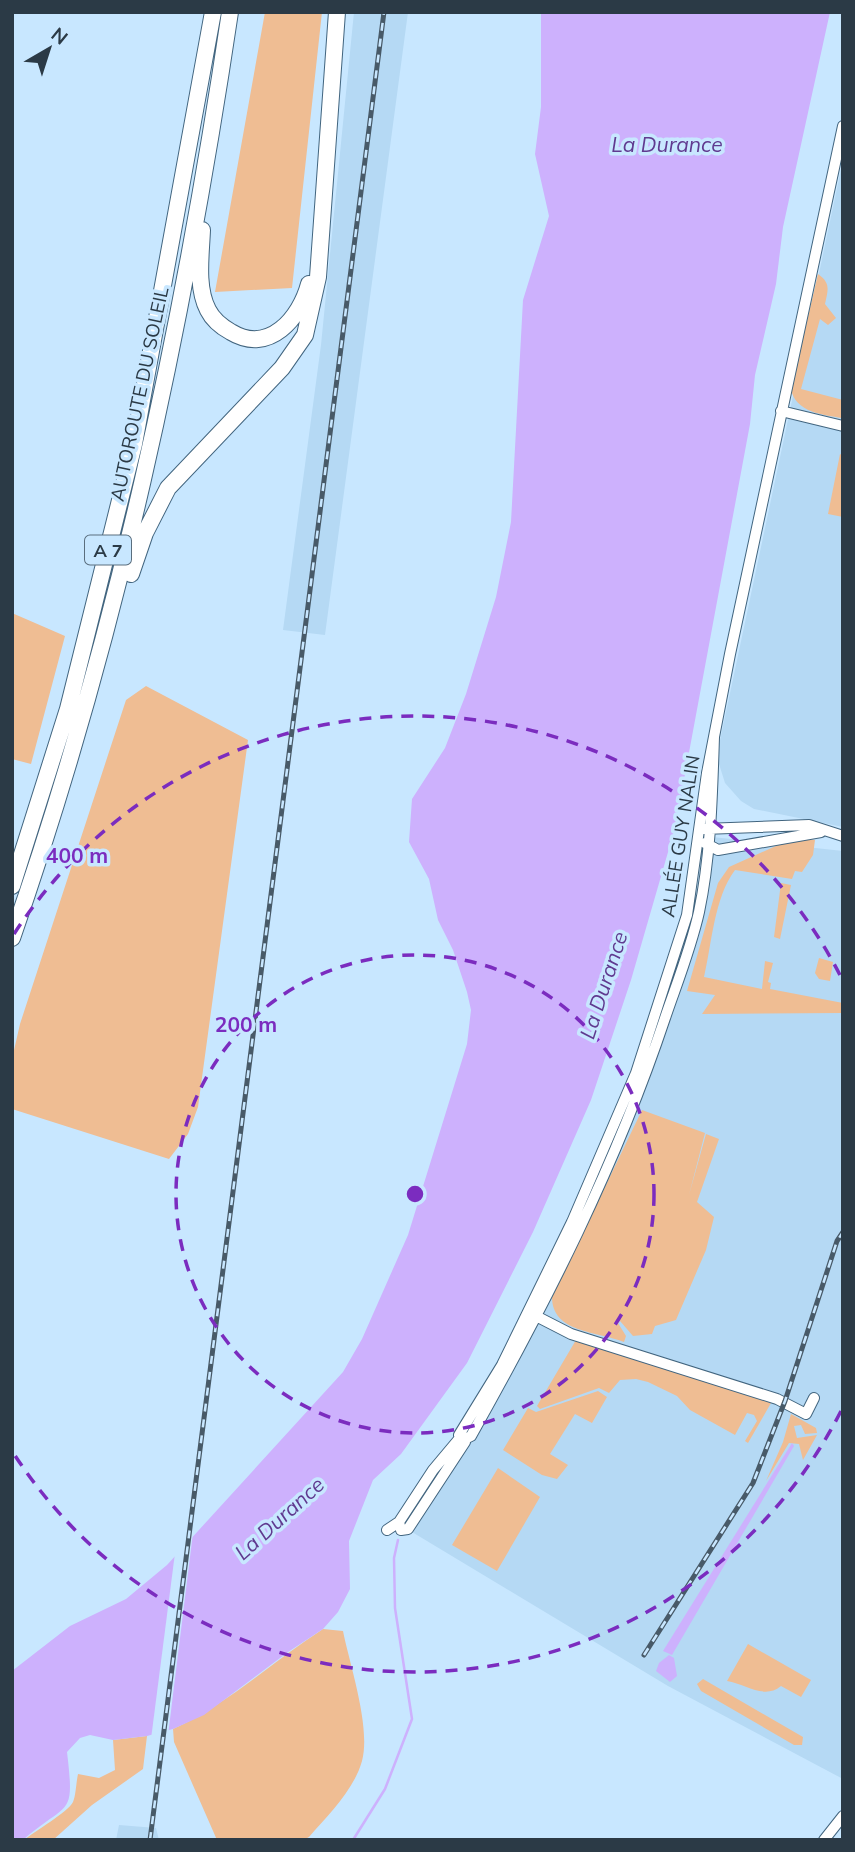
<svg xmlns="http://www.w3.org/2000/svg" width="855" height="1852" font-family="Mulish,sans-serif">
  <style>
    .built { fill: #b5d9f4 }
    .green { fill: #efbd93 }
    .water { fill: #cdb1fd }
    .pier { fill: #c8e7ff }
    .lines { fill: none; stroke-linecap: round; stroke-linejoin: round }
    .stream { stroke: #cdb1fd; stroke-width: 2.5 }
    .minor-casing { stroke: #42657f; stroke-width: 12 }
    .highway-casing { stroke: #42657f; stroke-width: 18 }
    .minor { stroke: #fff; stroke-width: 10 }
    .highway { stroke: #fff; stroke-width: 16 }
    .rail-casing { stroke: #485a68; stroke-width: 5 }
    .rail { stroke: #c8e7ff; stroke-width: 2.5; stroke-dasharray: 8; stroke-linecap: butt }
    .ring { fill: none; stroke: #7b2cbf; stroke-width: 3.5; stroke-dasharray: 12 9 }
    .labels { text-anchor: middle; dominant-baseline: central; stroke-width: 7; stroke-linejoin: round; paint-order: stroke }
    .shield { fill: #c8e7ff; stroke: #5a6e7e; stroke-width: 2 }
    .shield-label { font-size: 18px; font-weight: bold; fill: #2b3a46 }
    .street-label { font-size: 19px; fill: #2b3a46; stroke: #c8e7ff }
    .water-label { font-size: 21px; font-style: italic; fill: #603a90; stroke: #c8e7ff }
    .centre { fill: #7b2cbf; stroke: #c8e7ff; stroke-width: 3.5 }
    .ring-label { font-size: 21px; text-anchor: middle; font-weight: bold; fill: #7b2cbf; stroke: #c8e7ff; stroke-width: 7; stroke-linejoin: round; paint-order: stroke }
  </style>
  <rect width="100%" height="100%" fill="#c8e7ff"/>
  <path class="built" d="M354 12H408L325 635 283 630 321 345Z
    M843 160V827L754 809 741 801 725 783 719 764V745Z
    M712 837 843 851V1779L668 1686 412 1532 499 1396 648 1080 699 936Z
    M119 1825 156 1828 159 1840H116Z"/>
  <path class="green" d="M265 12H322L292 288 215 292Z
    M818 274C831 283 828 290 825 304L836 318 828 325 820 319 801 389 843 400 842 418C823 415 795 412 791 389Z
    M840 454 843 456V517L828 514Z
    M12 613 65 636 31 764 12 759Z
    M146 686 248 740 198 1107 188 1134 169 1159 12 1109V1059L20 1024 126 700Z
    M796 837 815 840 813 855 802 872 795 871 792 879 735 870C714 898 712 943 704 977L762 989 765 961 773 963 768 982 771 983 770 989 843 1003V1013L702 1014 715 995 687 991 718 883 729 867Z
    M781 883 791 885 780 939 774 937Z
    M819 958 833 962 830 981 819 979 815 973Z
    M642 1110 705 1133 689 1195 706 1134 719 1139 697 1202 714 1217 706 1250 676 1320 655 1326 652 1334 633 1336 620 1321 618 1323 626 1336 624 1342C597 1331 552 1333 552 1297Z
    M576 1340 771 1403 748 1443 745 1441 757 1421 754 1415 747 1413 735 1435 690 1410 677 1396 648 1382 636 1379 620 1380 609 1393 599 1388 540 1409 537 1406Z
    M598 1391 607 1397 592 1423 575 1414 550 1454 568 1465 557 1479 542 1475 503 1450 528 1408 536 1412Z
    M791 1414 816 1428 817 1433 805 1434 801 1425 794 1426 797 1438 817 1435 803 1460 799 1444 789 1443 766 1481 783 1442Z
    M498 1468 540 1497 497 1571 452 1545Z
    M323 1629 343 1631C350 1666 371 1727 362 1761 354 1790 328 1815 309 1837L303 1840H217L174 1742 173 1729C228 1704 272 1662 323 1629Z
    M748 1644 811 1680 801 1697 781 1686C764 1700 746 1684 727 1681Z
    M703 1679 803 1737 802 1745H794L701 1691 697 1684Z
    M147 1736 143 1769 92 1805 53 1840H24C35 1831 68 1812 73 1802 76 1795 76 1783 78 1774L99 1778 115 1770 113 1740Z"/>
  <path class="water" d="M541 12H830L783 227 776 284 755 375 750 424 675 828 631 980 591 1100 533 1232 467 1363 401 1454 373 1480 349 1541 350 1589 338 1612 323 1629 288 1652 204 1715 173 1729 147 1736 113 1740 90 1735 80 1738 67 1752C75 1819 69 1800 23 1840H12V1671L70 1626 126 1599 167 1565 343 1372 362 1339 408 1235 467 1044 471 1010 467 992 453 950 438 920 429 879 409 842 412 799 445 748 466 694 496 597 511 522 523 300 549 216 535 154 541 107Z
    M792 1443 794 1446 672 1655 663 1651Z
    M669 1655 674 1658 677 1676 670 1682 656 1671 659 1663Z"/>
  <path class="pier" d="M193 1533 168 1735 151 1739 175 1553Z"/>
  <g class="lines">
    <path class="stream" d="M353 1840 385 1789 412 1719 395 1608 394 1558 398 1540"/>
    <g class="minor-casing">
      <path id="minor" d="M781 411 843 426
        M714 737C712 795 711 855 699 912 691 948 677 983 665 1018 616 1165 547 1301 471 1436L461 1441 459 1435 502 1365 572 1222 636 1073 687 915 707 773 730 654 843 126
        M704 829 809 825 843 836
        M705 843 718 850 821 832
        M532 1314 571 1334 777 1399 806 1414 814 1398
        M459 1439 433 1470 399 1522 401 1530 408 1529 465 1442
        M387 1530 399 1522
        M824 1840 843 1816"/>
    </g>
    <g class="highway-casing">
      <path id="highway" d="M202 230C201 255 196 287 208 310 213 320 222 327 231 332 269 355 300 318 309 284
        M131 574 145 533 168 488 282 368 305 335 318 277 337 12
        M12 886 68 709 134 444 213 12
        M12 938C117 637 183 327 230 12"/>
    </g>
    <use href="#minor" class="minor"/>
    <use href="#highway" class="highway"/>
    <g class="rail-casing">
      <path id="rail" d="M644 1655 753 1483 785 1401 837 1241 843 1232
        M150 1840 384 12"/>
    </g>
    <use href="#rail" class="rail"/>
  </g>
  <g class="ring">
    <circle cx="415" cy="1194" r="239"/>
    <path d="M841 1411A478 478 0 0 1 14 1454M14 934A478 478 0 0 1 841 977"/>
  </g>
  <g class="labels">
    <rect class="shield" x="85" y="535.5" width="46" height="29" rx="5"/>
    <g class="shield-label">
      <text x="108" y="550">A 7</text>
    </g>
    <g class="street-label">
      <text transform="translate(139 394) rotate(-78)">AUTOROUTE DU SOLEIL</text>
      <text transform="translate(680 836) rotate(-81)">ALLÉE GUY NALIN</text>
    </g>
    <g class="water-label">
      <text x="667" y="144">La Durance</text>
      <text transform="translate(603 985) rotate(-72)">La Durance</text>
      <text transform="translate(279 1518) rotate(-42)">La Durance</text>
    </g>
  </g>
  <circle cx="415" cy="1194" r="10" class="centre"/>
  <g class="ring-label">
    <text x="77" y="863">400 m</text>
    <text x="246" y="1032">200 m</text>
  </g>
  <rect width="855" height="1852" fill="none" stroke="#2b3a46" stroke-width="28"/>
  <g transform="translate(49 49) rotate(39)" stroke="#c8e7ff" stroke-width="5" paint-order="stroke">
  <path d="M0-5L12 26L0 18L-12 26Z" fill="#2b3a46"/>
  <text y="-10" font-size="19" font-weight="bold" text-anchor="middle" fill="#2b3a46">N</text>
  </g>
</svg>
